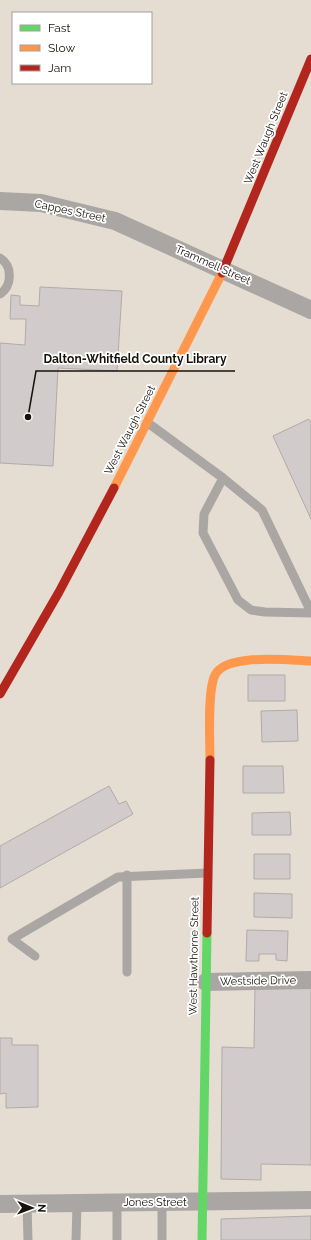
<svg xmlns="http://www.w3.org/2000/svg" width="311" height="1240" font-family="Raleway,sans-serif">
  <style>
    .building { fill: #d1cccb; stroke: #b0aaa9 }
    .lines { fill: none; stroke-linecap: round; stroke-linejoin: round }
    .lane { stroke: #aaa6a3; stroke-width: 9 }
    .street { stroke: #aaa6a3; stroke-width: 18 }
    .fast { stroke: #63d668; stroke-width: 9 }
    .slow { stroke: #ff974d; stroke-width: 9 }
    .jam { stroke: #b3261e; stroke-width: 9 }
    .labels { text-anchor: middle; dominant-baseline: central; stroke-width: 3.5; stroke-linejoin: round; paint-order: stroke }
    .street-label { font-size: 11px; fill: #17120b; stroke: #fff }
    .leader { fill: none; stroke: #17120b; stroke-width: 1.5 }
    .callout-dot { fill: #17120b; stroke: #fff; stroke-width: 1.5 }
    .callout-label { font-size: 12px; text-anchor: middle; font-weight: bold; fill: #17120b; stroke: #fff; stroke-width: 3.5; stroke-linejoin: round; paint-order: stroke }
  </style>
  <rect width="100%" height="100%" fill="#e5ddd2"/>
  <path class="building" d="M40 287 122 291 117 371 58 368 53 466 0 463V343L25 345 26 319H10L11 295 20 296V305L39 306Z
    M309 419 311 423V519L273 436Z
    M248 675H285V701H248Z
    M297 710 298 741 262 742 261 711Z
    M243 766H283L284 793H243Z
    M109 786 119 804 126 801 133 814 0 888V846Z
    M290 812 291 835H252V813Z
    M254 854H290V879H254Z
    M254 893 292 894V918L254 917Z
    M247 930 288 931 287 961 276 960V954H259V961H246Z
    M255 987 311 988V1165L261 1164V1180L221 1179 222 1047 254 1048Z
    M0 1038H12V1045H38V1107L6 1108V1093L0 1094Z
    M311 1216V1240H221V1219Z"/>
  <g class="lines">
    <path class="lane" d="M0 258C13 266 12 286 0 294
      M148 423 223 478 262 510 311 612
      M223 478 204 514 203 533 238 600 251 610 265 612 311 613
      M127 875V972
      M35 956 12 939 118 877 207 873
      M162 1202V1240
      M27 1203 28 1240
      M76 1240 77 1204
      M117 1240V1202"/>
    <path class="street" d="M0 201 41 203 115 221 311 310
      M206 982 311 980
      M0 1204 311 1200"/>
    <path class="fast" d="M202 1240 207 933"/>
    <path class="slow" d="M114 488 222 273
      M210 760C210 741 207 691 215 675 226 653 289 660 311 661"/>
    <path class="jam" d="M222 273 311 59
      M0 694 59 592 114 488
      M207 933 210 760"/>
  </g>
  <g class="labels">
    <g class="street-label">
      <text transform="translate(266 138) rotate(-68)">West Waugh Street</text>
      <text transform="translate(70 211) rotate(12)">Cappes Street</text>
      <text transform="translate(213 265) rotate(24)">Trammell Street</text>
      <text transform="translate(130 430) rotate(-63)">West Waugh Street</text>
      <text transform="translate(194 956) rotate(-89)">West Hawthorne Street</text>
      <text transform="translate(258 981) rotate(-1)">Westside Drive</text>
      <text x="155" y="1202">Jones Street</text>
    </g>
  </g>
  <path class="leader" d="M28 417L36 371H235"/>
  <circle class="callout-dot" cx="28" cy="417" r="4"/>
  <g class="callout-label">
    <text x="135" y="363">Dalton-Whitfield County Library</text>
  </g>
  <rect x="12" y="12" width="140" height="72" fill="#ffffff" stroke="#a2a09d"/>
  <rect x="20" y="25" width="20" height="6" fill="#63d668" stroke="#a2a09d"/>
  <text x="48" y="32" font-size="12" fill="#17120b">Fast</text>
  <rect x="20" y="45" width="20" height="6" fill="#ff974d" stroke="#a2a09d"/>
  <text x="48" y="52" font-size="12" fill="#17120b">Slow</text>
  <rect x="20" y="65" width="20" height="6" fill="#b3261e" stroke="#a2a09d"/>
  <text x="48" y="72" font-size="12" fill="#17120b">Jam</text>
  <g transform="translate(32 1208) rotate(91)" stroke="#ffffff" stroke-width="3" paint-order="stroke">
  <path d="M0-3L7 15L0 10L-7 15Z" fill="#17120b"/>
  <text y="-6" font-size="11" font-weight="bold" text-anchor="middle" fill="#17120b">N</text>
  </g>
</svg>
